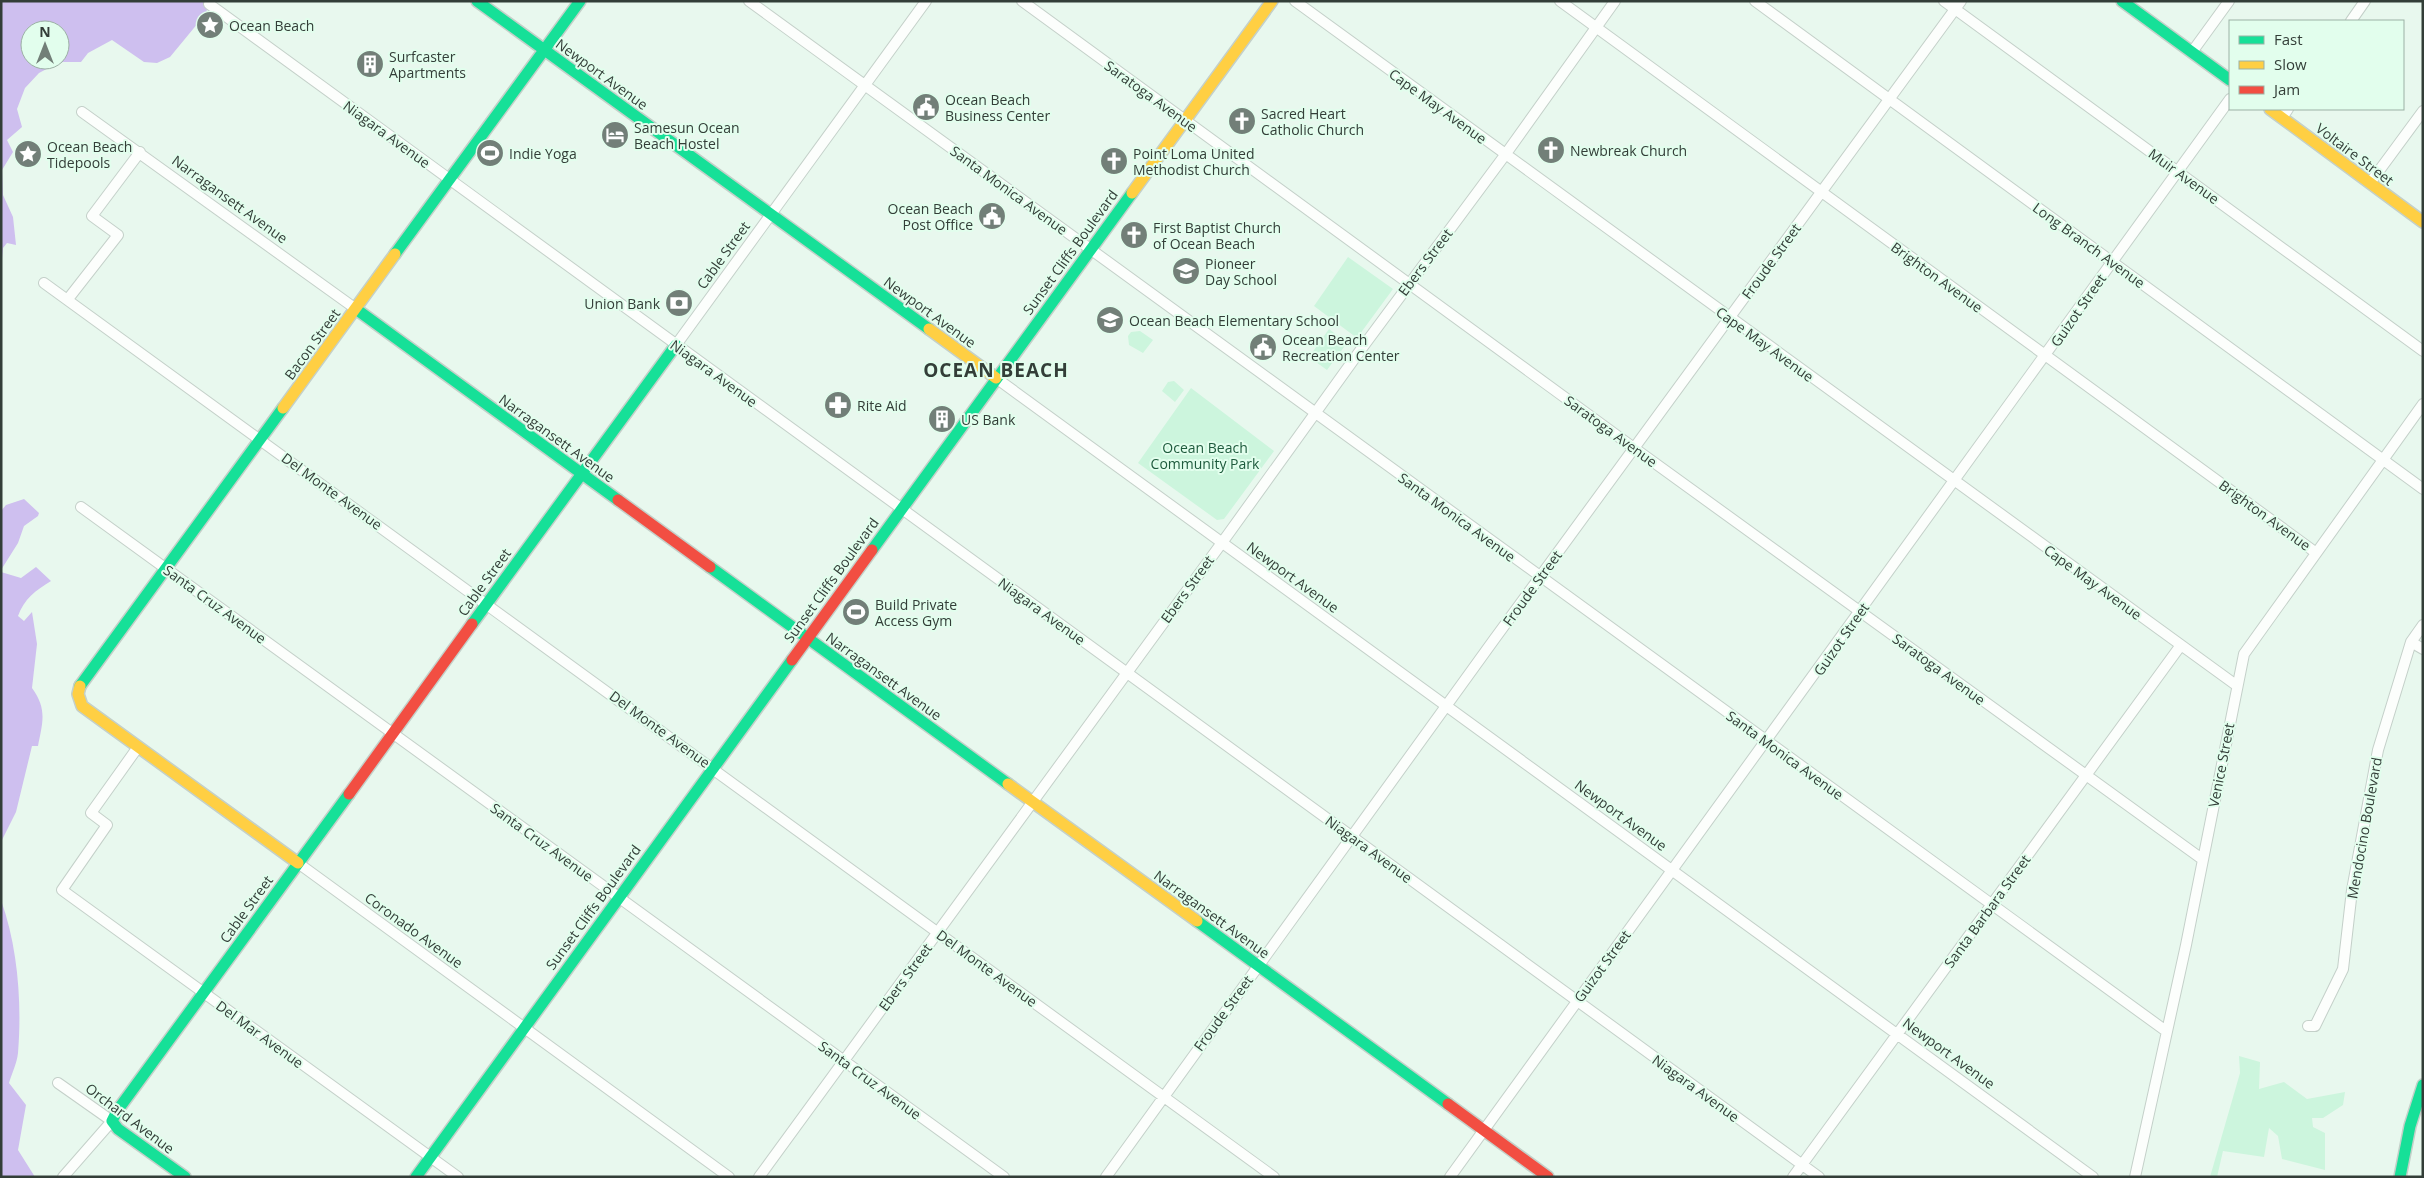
<svg xmlns="http://www.w3.org/2000/svg" width="2424" height="1178" font-family="'Open Sans',sans-serif">
  <style>
    .green { fill: #ccf5dd }
    .water { fill: #cebfef; fill-rule: evenodd }
    .lines { fill: none; stroke-linecap: round; stroke-linejoin: round }
    .street-casing { stroke: #c4d0c9; stroke-width: 12 }
    .fast-casing { stroke: #c4d0c9; stroke-width: 14 }
    .slow-casing { stroke: #c4d0c9; stroke-width: 14 }
    .jam-casing { stroke: #c4d0c9; stroke-width: 14 }
    .street { stroke: #fcfefc; stroke-width: 10 }
    .fast { stroke: #16e098; stroke-width: 11 }
    .slow { stroke: #ffcf43; stroke-width: 11 }
    .jam { stroke: #f24e42; stroke-width: 11 }
    .labels { text-anchor: middle; dominant-baseline: central; stroke-width: 4; stroke-linejoin: round; paint-order: stroke }
    .poi-label { font-size: 14px; fill: #333e38; stroke: #e2feed; text-anchor: start }
    .street-label { font-size: 14px; fill: #333e38; stroke: #e2feed }
    .park-label { font-size: 14px; fill: #1e5b3d; stroke: #e2feed }
    .district-label { font-size: 19px; font-weight: bold; letter-spacing: 1px; fill: #333e38; stroke: #e2feed }
  </style>
  <rect width="100%" height="100%" fill="#e8f8ee"/>
  <path class="green" d="M1348 257 1393 289 1357 338 1314 306Z
    M1329 329 1347 343 1327 370 1309 357Z
    M1140 331 1153 340 1143 353 1129 345 1128 336 1131 332Z
    M1174 381 1184 390 1175 402 1162 391 1168 382Z
    M1191 388 1274 451 1224 519 1217 520 1138 463Z
    M2239 1056 2260 1062 2259 1089 2284 1082 2307 1099 2345 1092 2343 1105 2323 1118H2312L2313 1127 2325 1133V1170L2282 1159 2278 1136 2269 1128 2264 1157 2223 1151 2217 1177H2210L2240 1073Z"/>
  <path class="water" d="M1 1H212L203 17 170 57 157 63 144 62 112 40 88 53 81 62H63L54 65 39 73 25 88 17 109 22 127 7 140 13 152 2 170 3 195 13 217 16 245 7 243 3 248 1 269ZM30 30H60V60H30Z
    M24 499 39 513 38 516 24 526 18 543 1 570V511L6 505Z
    M36 567 51 581C36 590 24 599 18 616L24 621 32 612 37 644 32 688C47 709 43 721 38 746H32L16 812 1 842V572L21 578Z
    M1 900C18 948 22 1003 18 1053 17 1063 12 1073 9 1083L26 1105 18 1150 35 1177H1Z"/>
  <g class="lines">
    <g class="street-casing">
      <path id="street" d="M749 1 2166 1031
        M1022 1 1623 440 2202 859
        M1295 1 2236 685
        M1560 1 2315 552
        M1755 1 2423 489
        M1944 1 2423 351
        M209 4 1819 1177
        M2351 21 2365 1
        M2192 52 2229 1
        M82 112 356 309
        M2282 118 2288 109
        M2370 183 2423 111
        M44 283 1274 1177
        M68 299 118 235 92 216 140 152
        M676 345 926 1
        M996 378 2093 1177
        M81 507 1004 1177
        M2411 642 2423 649
        M138 747 91 813 107 825 62 890 458 1177
        M298 863 729 1177
        M2308 1026H2315L2343 969 2352 890 2378 750 2411 642 2423 625
        M58 1083 112 1121 63 1177
        M759 1177 1229 533 1362 348 1505 155 1615 1
        M1106 1177 1493 641 1961 1
        M1450 1177 2230 99
        M1793 1177 2181 645
        M2135 1177 2186 945 2244 654 2423 404"/>
    </g>
    <g class="fast-casing">
      <path id="fast" d="M477 1 929 329
        M2122 1 2230 80
        M395 254 580 1
        M356 309 618 500
        M872 550 1132 193
        M710 567 1008 784
        M472 624 676 345
        M80 686 283 408
        M1197 921 1448 1104
        M185 1177 118 1129 112 1121 117 1111 349 794
        M416 1177 792 660
        M2400 1177 2410 1126 2423 1085"/>
    </g>
    <g class="slow-casing">
      <path id="slow" d="M2270 109 2423 222
        M1132 193 1272 1
        M929 329 996 378
        M283 408 395 254
        M80 686 78 694 82 706 298 863
        M1008 784 1197 921"/>
    </g>
    <g class="jam-casing">
      <path id="jam" d="M618 500 710 567
        M792 660 872 550
        M349 794 472 624
        M1448 1104 1548 1177"/>
    </g>
    <use href="#street" class="street"/>
    <use href="#fast" class="fast"/>
    <use href="#slow" class="slow"/>
    <use href="#jam" class="jam"/>
  </g>
  <defs>
    <g id="sight-disc" transform="scale(1.4375)"><circle r="9.5" fill="#727f78" stroke="#e2feed"/><path d="M0-6L1.8-2.2L6-1.7L2.9 1.2L3.7 5.4L0 3.3L-3.7 5.4L-2.9 1.2L-6-1.7L-1.8-2.2Z" fill="#fff"/></g>
    <g id="building-disc" transform="scale(1.4375)"><circle r="9.5" fill="#727f78" stroke="#e2feed"/><path d="M-4-6H4V6H1V3H-1V6H-4ZM-2.5-4.3h1.7v1.8h-1.7ZM.8-4.3h1.7v1.8H.8ZM-2.5-1h1.7V.8h-1.7ZM.8-1h1.7V.8H.8Z" fill="#fff"/></g>
    <g id="civic-disc" transform="scale(1.4375)"><circle r="9.5" fill="#727f78" stroke="#e2feed"/><path d="M-.6-6.5H3V-4.5H.6V-3L4-1V1h2V6H-6V1h2V-1L-.6-3ZM-1.2 2.5V6h2.4V2.5Z" fill="#fff"/></g>
    <g id="church-disc" transform="scale(1.4375)"><circle r="9.5" fill="#727f78" stroke="#e2feed"/><path d="M-1.2-6h2.4v3.5h3.3v2.4h-3.3V6h-2.4V-.1h-3.3v-2.4h3.3Z" fill="#fff"/></g>
    <g id="hotel-disc" transform="scale(1.4375)"><circle r="9.5" fill="#727f78" stroke="#e2feed"/><path d="M-6-4.5h1.5V1H6V5H4.5V3h-9V5H-6ZM-4 0a1.8 1.8 0 1 1 3.6 0ZM.5 0V-2.5h3Q6-2.5 6 0Z" fill="#fff"/></g>
    <g id="stadium-disc" transform="scale(1.4375)"><circle r="9.5" fill="#727f78" stroke="#e2feed"/><path d="M0-5a6.5 5 0 1 0 0 10a6.5 5 0 1 0 0-10ZM-3.5-1.8h7v3.6h-7Z" fill="#fff"/></g>
    <g id="school-disc" transform="scale(1.4375)"><circle r="9.5" fill="#727f78" stroke="#e2feed"/><path d="M0-5L7-2L0 1L-7-2ZM-4 1L0 2.5L4 1V4Q0 6-4 4Z" fill="#fff"/></g>
    <g id="bank-disc" transform="scale(1.4375)"><circle r="9.5" fill="#727f78" stroke="#e2feed"/><path d="M-6-4H6V4H-6ZM0-2.3a2.3 2.3 0 1 0 0 4.6a2.3 2.3 0 1 0 0-4.6Z" fill="#fff"/></g>
    <g id="pharmacy-disc" transform="scale(1.4375)"><circle r="9.5" fill="#727f78" stroke="#e2feed"/><path d="M-2-6h4v4h4v4h-4v4h-4v-4h-4v-4h4Z" fill="#fff"/></g>
  </defs>
  <g fill-rule="evenodd">
    <use href="#sight-disc" x="210" y="25"/>
    <use href="#building-disc" x="370" y="64"/>
    <use href="#civic-disc" x="926" y="107"/>
    <use href="#church-disc" x="1242" y="121"/>
    <use href="#hotel-disc" x="615" y="135"/>
    <use href="#church-disc" x="1551" y="150"/>
    <use href="#stadium-disc" x="490" y="153"/>
    <use href="#sight-disc" x="28" y="154"/>
    <use href="#church-disc" x="1114" y="161"/>
    <use href="#civic-disc" x="992" y="216"/>
    <use href="#church-disc" x="1134" y="235"/>
    <use href="#school-disc" x="1186" y="271"/>
    <use href="#bank-disc" x="679" y="303"/>
    <use href="#school-disc" x="1110" y="320"/>
    <use href="#civic-disc" x="1263" y="347"/>
    <use href="#pharmacy-disc" x="838" y="405"/>
    <use href="#building-disc" x="942" y="419"/>
    <use href="#stadium-disc" x="856" y="612"/>
  </g>
  <g class="labels">
    <g class="poi-label">
      <text x="229" y="25">Ocean Beach</text>
      <text x="389" y="56">Surfcaster<tspan x="389" dy="16">Apartments</tspan></text>
      <text x="945" y="99">Ocean Beach<tspan x="945" dy="16">Business Center</tspan></text>
      <text x="1261" y="113">Sacred Heart<tspan x="1261" dy="16">Catholic Church</tspan></text>
      <text x="634" y="127">Samesun Ocean<tspan x="634" dy="16">Beach Hostel</tspan></text>
      <text x="47" y="146">Ocean Beach<tspan x="47" dy="16">Tidepools</tspan></text>
      <text x="1570" y="150">Newbreak Church</text>
      <text x="509" y="153">Indie Yoga</text>
      <text x="1133" y="153">Point Loma United<tspan x="1133" dy="16">Methodist Church</tspan></text>
      <text x="973" y="208" text-anchor="end">Ocean Beach<tspan x="973" dy="16">Post Office</tspan></text>
      <text x="1153" y="227">First Baptist Church<tspan x="1153" dy="16">of Ocean Beach</tspan></text>
      <text x="1205" y="263">Pioneer<tspan x="1205" dy="16">Day School</tspan></text>
      <text x="660" y="303" text-anchor="end">Union Bank</text>
      <text x="1129" y="320">Ocean Beach Elementary School</text>
      <text x="1282" y="339">Ocean Beach<tspan x="1282" dy="16">Recreation Center</tspan></text>
      <text x="857" y="405">Rite Aid</text>
      <text x="961" y="419">US Bank</text>
      <text x="875" y="604">Build Private<tspan x="875" dy="16">Access Gym</tspan></text>
    </g>
    <g class="street-label">
      <text transform="translate(602 74) rotate(36)">Newport Avenue</text>
      <text transform="translate(1151 96) rotate(36)">Saratoga Avenue</text>
      <text transform="translate(1438 106) rotate(36)">Cape May Avenue</text>
      <text transform="translate(387 134) rotate(36)">Niagara Avenue</text>
      <text transform="translate(2355 154) rotate(37)">Voltaire Street</text>
      <text transform="translate(2184 176) rotate(36)">Muir Avenue</text>
      <text transform="translate(1009 190) rotate(36)">Santa Monica Avenue</text>
      <text transform="translate(230 199) rotate(36)">Narragansett Avenue</text>
      <text transform="translate(2089 245) rotate(36)">Long Branch Avenue</text>
      <text transform="translate(1070 252) rotate(-54)">Sunset Cliffs Boulevard</text>
      <text transform="translate(723 255) rotate(-54)">Cable Street</text>
      <text transform="translate(1771 261) rotate(-54)">Froude Street</text>
      <text transform="translate(1425 262) rotate(-53)">Ebers Street</text>
      <text transform="translate(1937 277) rotate(36)">Brighton Avenue</text>
      <text transform="translate(2078 310) rotate(-55)">Guizot Street</text>
      <text transform="translate(930 312) rotate(36)">Newport Avenue</text>
      <text transform="translate(312 344) rotate(-54)">Bacon Street</text>
      <text transform="translate(1765 344) rotate(36)">Cape May Avenue</text>
      <text transform="translate(714 373) rotate(36)">Niagara Avenue</text>
      <text transform="translate(1611 431) rotate(36)">Saratoga Avenue</text>
      <text transform="translate(557 438) rotate(36)">Narragansett Avenue</text>
      <text transform="translate(332 491) rotate(36)">Del Monte Avenue</text>
      <text transform="translate(2265 515) rotate(36)">Brighton Avenue</text>
      <text transform="translate(1457 517) rotate(36)">Santa Monica Avenue</text>
      <text transform="translate(1293 577) rotate(36)">Newport Avenue</text>
      <text transform="translate(831 580) rotate(-54)">Sunset Cliffs Boulevard</text>
      <text transform="translate(484 582) rotate(-54)">Cable Street</text>
      <text transform="translate(2093 582) rotate(36)">Cape May Avenue</text>
      <text transform="translate(1532 588) rotate(-54)">Froude Street</text>
      <text transform="translate(1187 589) rotate(-54)">Ebers Street</text>
      <text transform="translate(215 604) rotate(36)">Santa Cruz Avenue</text>
      <text transform="translate(1042 611) rotate(36)">Niagara Avenue</text>
      <text transform="translate(1841 639) rotate(-55)">Guizot Street</text>
      <text transform="translate(1939 669) rotate(36)">Saratoga Avenue</text>
      <text transform="translate(884 676) rotate(36)">Narragansett Avenue</text>
      <text transform="translate(660 729) rotate(36)">Del Monte Avenue</text>
      <text transform="translate(1785 755) rotate(36)">Santa Monica Avenue</text>
      <text transform="translate(2221 765) rotate(-79)">Venice Street</text>
      <text transform="translate(1621 815) rotate(36)">Newport Avenue</text>
      <text transform="translate(2364 828) rotate(-80)">Mendocino Boulevard</text>
      <text transform="translate(542 842) rotate(36)">Santa Cruz Avenue</text>
      <text transform="translate(1369 849) rotate(36)">Niagara Avenue</text>
      <text transform="translate(593 907) rotate(-54)">Sunset Cliffs Boulevard</text>
      <text transform="translate(246 909) rotate(-54)">Cable Street</text>
      <text transform="translate(1987 911) rotate(-54)">Santa Barbara Street</text>
      <text transform="translate(1212 914) rotate(36)">Narragansett Avenue</text>
      <text transform="translate(414 930) rotate(36)">Coronado Avenue</text>
      <text transform="translate(1602 966) rotate(-54)">Guizot Street</text>
      <text transform="translate(987 968) rotate(36)">Del Monte Avenue</text>
      <text transform="translate(905 977) rotate(-54)">Ebers Street</text>
      <text transform="translate(1223 1013) rotate(-54)">Froude Street</text>
      <text transform="translate(260 1034) rotate(36)">Del Mar Avenue</text>
      <text transform="translate(1949 1053) rotate(36)">Newport Avenue</text>
      <text transform="translate(870 1080) rotate(36)">Santa Cruz Avenue</text>
      <text transform="translate(1696 1088) rotate(36)">Niagara Avenue</text>
      <text transform="translate(130 1118) rotate(37)">Orchard Avenue</text>
    </g>
    <g class="park-label">
      <text x="1205" y="447">Ocean Beach<tspan x="1205" dy="16">Community Park</tspan></text>
    </g>
    <g class="district-label">
      <text x="996" y="370">OCEAN BEACH</text>
    </g>
  </g>
  <rect width="2424" height="1178" fill="none" stroke="#333e38" stroke-width="5"/>
  <rect x="2229" y="20" width="175" height="90" fill="#e2feed" stroke="#9cb1a5"/>
  <rect x="2239" y="36" width="25" height="8" fill="#16e098" stroke="#9cb1a5"/>
  <text x="2274" y="45" font-size="15" fill="#333e38">Fast</text>
  <rect x="2239" y="61" width="25" height="8" fill="#ffcf43" stroke="#9cb1a5"/>
  <text x="2274" y="70" font-size="15" fill="#333e38">Slow</text>
  <rect x="2239" y="86" width="25" height="8" fill="#f24e42" stroke="#9cb1a5"/>
  <text x="2274" y="95" font-size="15" fill="#333e38">Jam</text>
  <g transform="translate(45 45)"><circle r="24" fill="#e2feed" stroke="#9cb1a5"/>
  <path d="M0-4L9 19L0 12L-9 19Z" fill="#727f78"/>
  <text y="-8" font-size="14" font-weight="bold" text-anchor="middle" fill="#333e38">N</text>
  </g>
</svg>
